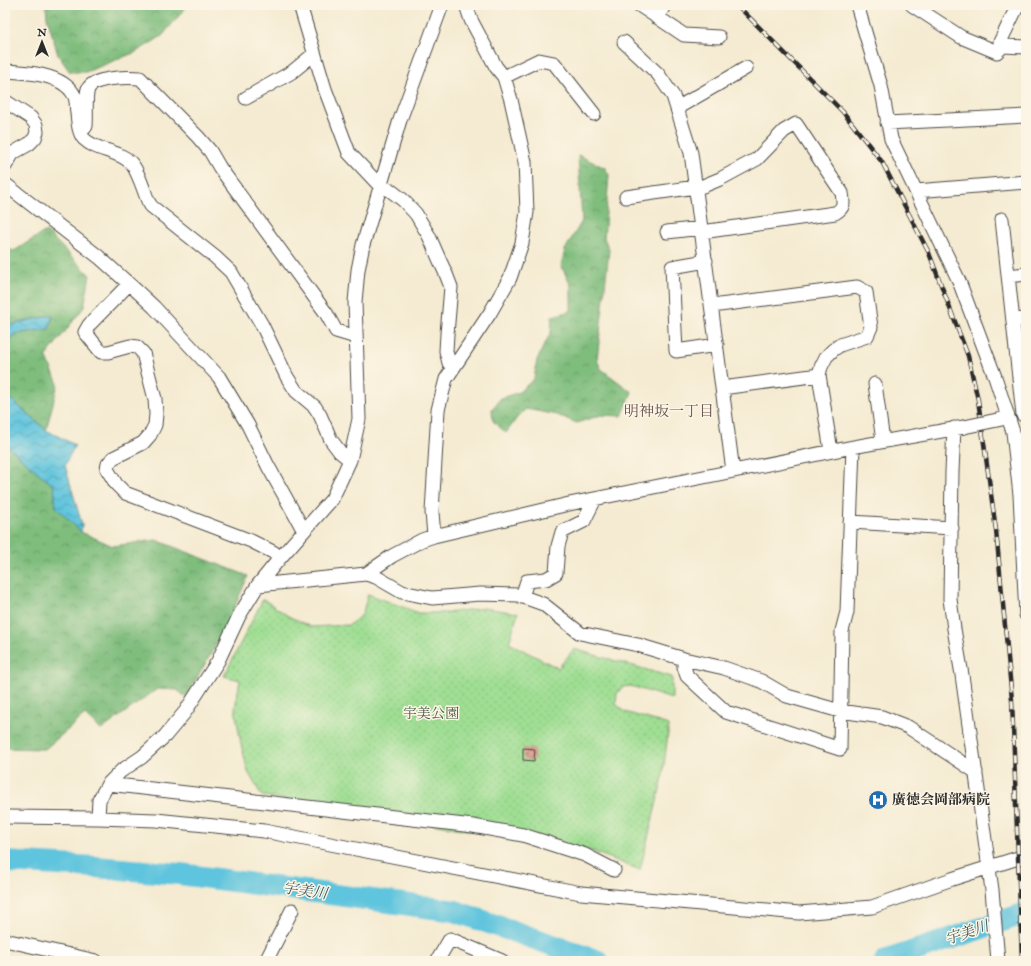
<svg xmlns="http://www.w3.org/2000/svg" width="1031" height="966" font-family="'IM FELL English','Noto Serif JP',serif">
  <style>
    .forest { fill: url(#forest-crowns); stroke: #557454 }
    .park { fill: url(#park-dots); stroke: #65845f }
    .water { fill: url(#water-waves); stroke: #457884 }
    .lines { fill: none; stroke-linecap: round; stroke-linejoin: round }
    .river { stroke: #5fc4dd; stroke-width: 22 }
    .building { fill: url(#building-cross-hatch) }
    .minor-casing { stroke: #494844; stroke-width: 15 }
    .minor { stroke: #fff; stroke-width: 13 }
    .rail-casing { stroke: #2b2b2b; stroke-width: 4.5 }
    .rail { stroke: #fcf5e5; stroke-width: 3; stroke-dasharray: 9; stroke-linecap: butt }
    .minor-bridge-casing { stroke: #494844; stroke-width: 15; stroke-linecap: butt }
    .minor-bridge { stroke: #fff; stroke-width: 13 }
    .labels { text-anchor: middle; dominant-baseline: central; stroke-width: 3; stroke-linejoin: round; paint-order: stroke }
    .park-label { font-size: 14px; fill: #485845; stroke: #fcf5e5 }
    .poi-label { font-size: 14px; font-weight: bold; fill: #2b2b2b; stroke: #fcf5e5; text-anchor: start }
    .neighbourhood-label { font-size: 15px; fill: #6a534f; stroke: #fcf5e5 }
    .water-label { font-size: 15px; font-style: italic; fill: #3b5960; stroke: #fcf5e5 }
  </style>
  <defs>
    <pattern id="forest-crowns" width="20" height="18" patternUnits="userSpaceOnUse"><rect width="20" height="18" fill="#7fbd7d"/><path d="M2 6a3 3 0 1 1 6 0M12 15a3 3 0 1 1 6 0" fill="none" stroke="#689a67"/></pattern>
    <pattern id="park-dots" width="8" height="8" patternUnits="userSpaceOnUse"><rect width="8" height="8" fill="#9fde93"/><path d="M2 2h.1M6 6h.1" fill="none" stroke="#89bf7f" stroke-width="1.8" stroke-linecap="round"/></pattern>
    <pattern id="water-waves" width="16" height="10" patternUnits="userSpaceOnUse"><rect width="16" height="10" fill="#5fc4dd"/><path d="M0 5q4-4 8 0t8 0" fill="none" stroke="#4f9fb3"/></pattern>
    <pattern id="building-cross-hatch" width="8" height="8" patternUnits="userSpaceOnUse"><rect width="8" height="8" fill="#de9e91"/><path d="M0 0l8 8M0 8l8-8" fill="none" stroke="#b48177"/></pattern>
  </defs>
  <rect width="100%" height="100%" fill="#fcf5e5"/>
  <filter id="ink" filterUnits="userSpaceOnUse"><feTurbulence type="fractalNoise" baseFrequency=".025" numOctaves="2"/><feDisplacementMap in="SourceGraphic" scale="8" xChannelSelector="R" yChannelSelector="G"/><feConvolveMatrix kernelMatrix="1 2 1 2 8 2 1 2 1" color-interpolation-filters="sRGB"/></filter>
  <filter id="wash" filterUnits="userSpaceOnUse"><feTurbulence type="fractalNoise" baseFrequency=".012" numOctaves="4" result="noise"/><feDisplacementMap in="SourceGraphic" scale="16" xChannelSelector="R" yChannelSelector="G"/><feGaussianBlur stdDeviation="0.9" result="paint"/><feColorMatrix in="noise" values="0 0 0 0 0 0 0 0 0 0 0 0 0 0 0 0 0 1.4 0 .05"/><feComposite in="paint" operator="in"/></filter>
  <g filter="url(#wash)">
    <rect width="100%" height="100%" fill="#f5ebd2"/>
    <path class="forest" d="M46 5H188L162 36 136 52 86 72H70L58 55 47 17Z
      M578 155 605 168 609 175 604 238 609 250 597 360 601 369 632 392 622 416 601 415 577 423 557 415 526 409 519 415 506 433 493 421 492 409 501 398 519 392 534 379 537 360 544 345 551 333 552 316 571 311V286L561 265 565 250 582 221Z
      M46 231 90 275 84 307 46 356 58 384 46 430 5 394V347L14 334 49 329 53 315 5 326V248L14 251Z
      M5 444 54 486 56 507 81 532 113 546 156 540 248 576 225 629 186 697 177 690 157 689 101 730 85 715 45 749 5 748Z"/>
    <path class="park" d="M368 594 419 613H445L484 608 518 613 509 643 558 668 574 649 672 677V699L631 686 622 687 617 694 616 704 625 712 669 725 662 781 640 870 589 850 262 796 248 772 241 744 235 708 240 680 224 676 263 599 288 616 311 627 349 625 362 615Z"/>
    <path class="water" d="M53 315 49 329 14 334 5 347V326Z
      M5 394 46 430 75 445 65 465 82 525 81 532 56 507 54 486 5 444Z"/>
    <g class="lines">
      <path class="river" d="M5 862 96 867 180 874 455 911 598 961
        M885 961 1026 913"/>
    </g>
    <g id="blocks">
      <path class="building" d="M523 748 535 749 534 761 523 760Z"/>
    </g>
  </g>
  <g filter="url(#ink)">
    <use href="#blocks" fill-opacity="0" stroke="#494844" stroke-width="1"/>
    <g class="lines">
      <g class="minor-casing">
        <path id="minor" d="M300 5 325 89 349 153 381 187 390 190 403 200 416 214 429 236 440 261 446 274 451 287 447 334 446 351 449 363 453 369
          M639 5 684 35 719 37
          M857 5 881 86 891 139 959 281 995 377 1013 432 1020 495 1026 615
          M912 5 961 37 997 52 1003 46 1026 47
          M656 17 665 5
          M624 42 658 74 673 96 691 153 733 471
          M1003 46 1000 42 1018 5
          M5 71C26 72 63 74 74 95 77 100 76 107 77 113 78 121 78 132 84 139 96 151 118 150 130 162 137 168 144 191 148 201L151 206 215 257 231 272 262 325 287 377 296 391 315 407 320 415 331 440 340 452 350 460
          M504 77 539 60 554 63 594 114
          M246 98 292 72 314 54
          M5 101 31 118 36 125 37 132 35 138 29 144 13 153 5 166
          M677 108 746 68
          M887 123 1026 116
          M82 131 86 126C87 117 85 97 88 89 93 77 129 77 140 78L198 137 210 151 220 168 326 313 336 331 356 337
          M5 184 99 257 138 292 154 307 219 377 248 425 268 466 304 531
          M916 191 1026 182
          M626 197 703 186 720 179 757 159 784 131 796 124 842 193C844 204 844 208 835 213L702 232
          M1002 219 1023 415
          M667 232 701 228
          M706 261 672 267 676 351 717 345
          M1008 276 1026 274
          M129 284 89 325 85 332 101 352H108L130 346 137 347 143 353 155 399 156 414 155 425 150 435 143 443 113 458 108 464 107 469 116 484 125 493 251 541 273 552 280 558
          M712 306 857 287 866 292 871 327 867 336 840 345 833 350 826 357 821 367 819 375 831 451
          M1013 320 1026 319
          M875 384 883 441
          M722 388 819 375
          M954 428 952 472 950 599 954 629 962 675 992 890 998 961
          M850 522 952 528
          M434 536 432 512 438 410 446 379 490 313 510 278 522 243 527 212 525 162 511 100 504 77 496 67 471 20 466 5
          M366 574 376 577 402 592 432 598 480 594 518 595 543 604 580 633 638 645 684 659 724 668 761 681 787 696 840 711 882 717 908 727 976 772
          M258 585 366 574 392 556 422 540 434 536 569 504 853 447 964 427
          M522 597 527 581 546 579 556 573 558 546 562 532 584 521 595 499
          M684 659V667L687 676 726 712 840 749 842 631 847 612 853 447
          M108 784 473 826 523 835 585 855 614 870
          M5 817 98 818 156 820 264 831 581 893 799 913 872 907 952 879 1018 858 1026 857
          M98 818 99 800 108 784 121 771 142 757 165 736 185 712 218 661 239 616 258 585 280 558 332 499 350 460 359 419 355 302 358 270 363 245 400 120 442 5
          M5 940 96 961
          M266 961 292 910
          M437 961 450 939 502 961"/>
      </g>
      <use href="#minor" class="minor"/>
      <g class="rail-casing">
        <path id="rail" d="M737 5 843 112 882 162 929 253 968 356 978 400 996 530 1012 700 1022 961"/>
      </g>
      <use href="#rail" class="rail"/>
      <g class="minor-bridge-casing">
        <path id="minor-bridge" d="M964 427 1002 419"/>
      </g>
      <use href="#minor-bridge" class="minor-bridge"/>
    </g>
  </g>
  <defs>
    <g id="hospital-disc" transform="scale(1)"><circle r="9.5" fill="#1f6fb2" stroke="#fcf5e5"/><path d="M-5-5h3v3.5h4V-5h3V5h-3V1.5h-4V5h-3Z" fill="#fff"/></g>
  </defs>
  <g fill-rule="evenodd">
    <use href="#hospital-disc" x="878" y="800"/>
  </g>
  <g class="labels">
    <g class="park-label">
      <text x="431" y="714">宇美公園</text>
    </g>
    <g class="poi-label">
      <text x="892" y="800">廣徳会岡部病院</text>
    </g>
    <g class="neighbourhood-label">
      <text x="669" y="411">明神坂一丁目</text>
    </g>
    <g class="water-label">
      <text transform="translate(305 891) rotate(8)">宇美川</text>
      <text transform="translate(967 933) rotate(-19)">宇美川</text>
    </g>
  </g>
  <rect width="1031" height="966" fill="none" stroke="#fcf5e5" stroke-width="20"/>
  <g transform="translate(42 42)" stroke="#fcf5e5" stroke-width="3" paint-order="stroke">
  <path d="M0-3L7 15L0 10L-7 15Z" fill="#2b2b2b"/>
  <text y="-6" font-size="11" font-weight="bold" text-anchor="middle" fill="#2b2b2b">N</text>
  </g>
</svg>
